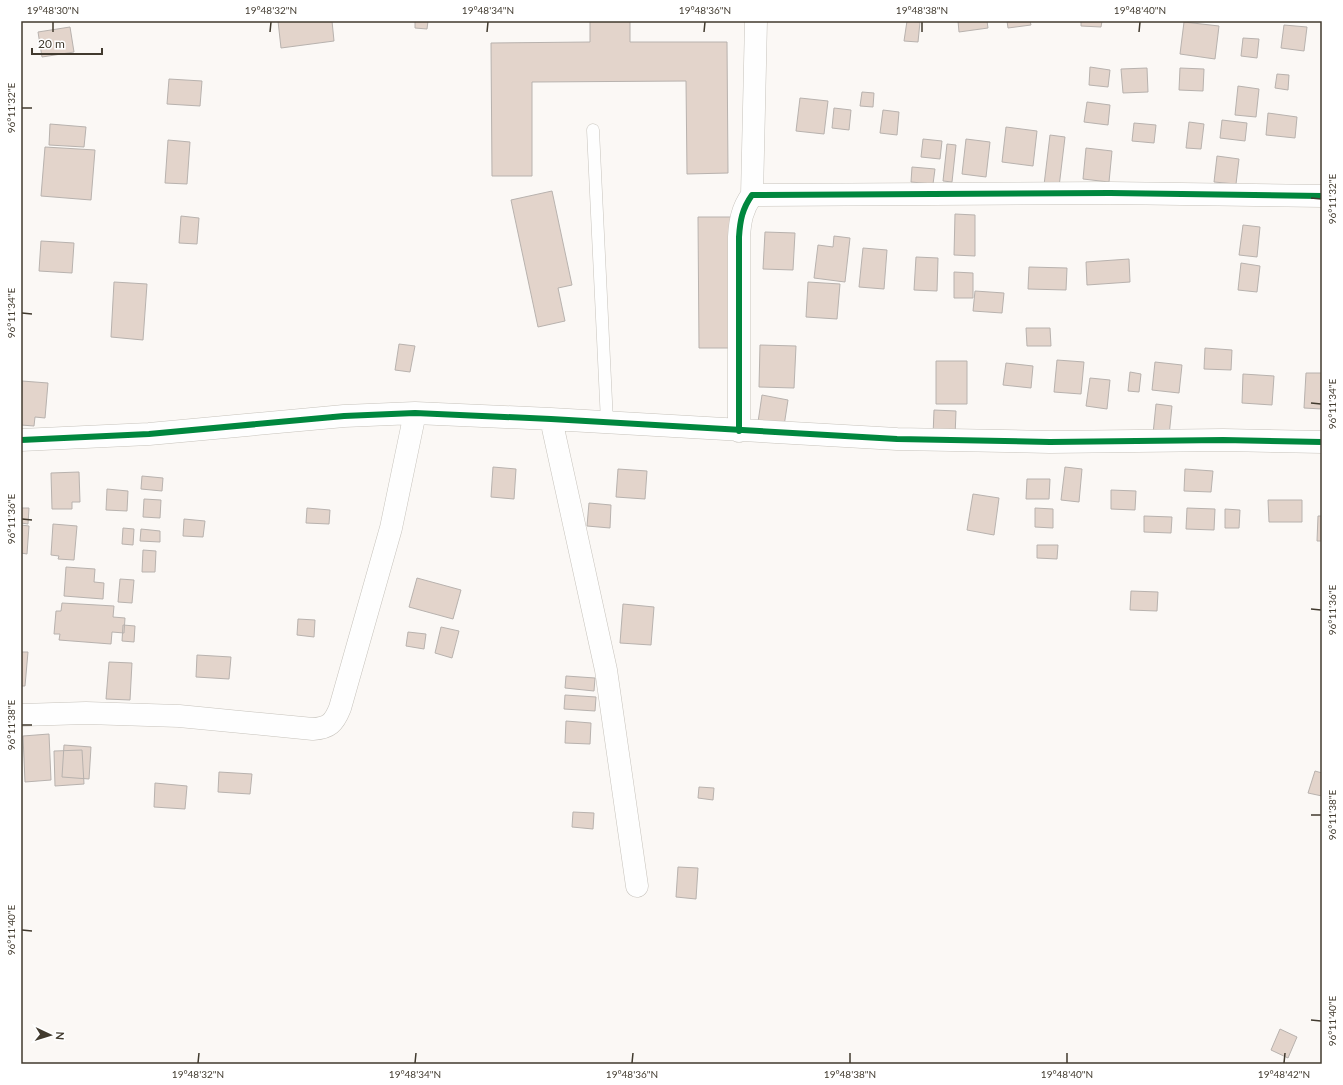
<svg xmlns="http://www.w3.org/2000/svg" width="1343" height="1085" font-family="Lato,sans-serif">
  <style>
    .building { fill: #e3d4cb; stroke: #b8b2ae }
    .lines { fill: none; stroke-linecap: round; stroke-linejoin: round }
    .service-casing { stroke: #c7c3bc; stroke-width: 13 }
    .minor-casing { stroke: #c7c3bc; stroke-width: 23 }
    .service { stroke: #fefefe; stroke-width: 12 }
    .minor { stroke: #fefefe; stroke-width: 22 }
    .cycleway-casing { stroke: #fff; stroke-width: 8 }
    .cycleway { stroke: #00873e; stroke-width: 6 }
    .ticks { fill: none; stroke: #413a2e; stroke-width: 1.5 }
    .neatline { fill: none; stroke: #413a2e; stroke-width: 1.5 }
    .ticks-label { font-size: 10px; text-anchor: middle; fill: #413a2e }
  </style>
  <rect width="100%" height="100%" fill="#fbf8f5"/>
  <path class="building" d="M278 21H332L334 41 281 48Z
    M415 21H428L427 29 415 28Z
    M590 21H630V42H727L728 173 687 174 686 81 532 82V176H492L491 43 590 42Z
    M907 21 920 22 918 42 904 41Z
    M958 21H987L988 28 959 32Z
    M1007 21H1030L1031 25 1008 28Z
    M1081 21H1102L1101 27 1081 26Z
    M1184 22 1219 26 1215 59 1180 54Z
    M1284 25 1307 27 1304 51 1281 48Z
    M70 27 74 52 42 57 38 32Z
    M1243 38 1259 39 1257 58 1241 56Z
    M1090 67 1110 70 1108 87 1089 85Z
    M1147 68 1148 92 1123 93 1121 69Z
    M1180 68 1204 69 1203 91 1179 90Z
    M1277 74 1289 75 1288 90 1275 88Z
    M169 79 202 81 200 106 167 104Z
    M1238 86 1259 89 1256 117 1235 115Z
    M862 92 874 93 873 107 860 106Z
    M800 98 828 101 824 134 796 131Z
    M1087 102 1110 105 1108 125 1084 122Z
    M834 108 851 110 849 130 832 128Z
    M883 110 899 112 897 135 880 133Z
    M1268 113 1297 117 1295 138 1266 135Z
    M1222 120 1247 123 1245 141 1220 138Z
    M1189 122 1204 124 1201 149 1186 148Z
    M1134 123 1156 125 1154 143 1132 141Z
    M50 124 86 127 84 147 49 145Z
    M1006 127 1037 131 1033 166 1002 162Z
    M1050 135 1065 137 1059 187 1044 185Z
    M923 139 942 141 940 159 921 157Z
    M966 139 990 142 986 177 962 174Z
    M168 140 190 142 187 184 165 183Z
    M947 144 956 145 952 182 943 181Z
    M45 147 95 150 91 200 41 196Z
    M1086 148 1112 151 1109 182 1083 179Z
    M1217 156 1239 159 1236 184 1214 182Z
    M912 167 935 169 933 184 911 182Z
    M552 191 572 285 558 288 565 321 538 327 511 200Z
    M955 214 975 215V256L954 255Z
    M181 216 199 218 197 244 179 243Z
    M698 217H733L735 348H699Z
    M1243 225 1260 227 1257 257 1239 255Z
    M765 232 795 233 793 270 763 269Z
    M834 236 850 238 845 282 814 278 818 245 833 247Z
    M41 241 74 243 72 273 39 271Z
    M863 248 887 250 884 289 859 287Z
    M916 257 938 258 937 291 914 290Z
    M1129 259 1130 282 1087 285 1086 262Z
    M1241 263 1260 266 1257 292 1238 290Z
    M1029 267 1067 268 1066 290 1028 289Z
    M954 272 973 273V298H954Z
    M114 282 147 284 143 340 111 337Z
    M808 282 840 284 837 319 806 317Z
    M975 291 1004 293 1002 313 973 311Z
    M1026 328H1050L1051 346H1027Z
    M399 344 415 346 410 372 395 370Z
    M760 345 796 346 794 388 759 387Z
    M1205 348 1232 350 1231 370 1204 369Z
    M1057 360 1084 362 1081 394 1054 392Z
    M936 361H967V404H936Z
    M1155 362 1182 365 1179 393 1152 390Z
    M1006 363 1033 366 1031 388 1003 385Z
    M1130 372 1141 374 1139 392 1128 391Z
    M1306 373H1322V409L1304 408Z
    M1243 374 1274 376 1272 405 1242 403Z
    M1090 378 1110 380 1107 409 1086 406Z
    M22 381 48 383 45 418 35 417 34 426 21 425Z
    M762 395 788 400 784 426 758 422Z
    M1156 404 1172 406 1169 436 1153 434Z
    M934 410 956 411 955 437 933 436Z
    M493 467 516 469 514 499 491 497Z
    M1065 467 1082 469 1079 502 1061 500Z
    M618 469 647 471 645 499 616 497Z
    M1185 469 1213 471 1211 492 1184 491Z
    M79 472 80 502H72V509H52L51 473Z
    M142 476 163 478 162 491 141 489Z
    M1027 479H1050L1049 499H1026Z
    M107 489 128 491 127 511 106 510Z
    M1111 490 1136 491 1135 510 1111 509Z
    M973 494 999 498 994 535 967 530Z
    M144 499 161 500 160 518 143 517Z
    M1268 500H1302V522H1269Z
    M589 503 611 505 610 528 587 526Z
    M21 508H29L28 524 21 523Z
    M307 508 330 510 329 524 306 523Z
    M1035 508 1053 509V528L1035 527Z
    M1187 508 1215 509 1214 530 1186 529Z
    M1225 509 1240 510 1239 528H1225Z
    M1144 516 1172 517 1171 533 1144 532Z
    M1318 516H1322V541H1317Z
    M184 519 205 521 203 537 183 536Z
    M53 524 77 526 74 560 58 559 59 556 51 555Z
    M21 525 29 526 27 554 21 553Z
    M123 528 134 529 133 545 122 544Z
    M141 529 160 531V542L140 541Z
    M1037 545H1058L1057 559 1037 558Z
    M143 550 156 551 155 572H142Z
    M66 567 95 569 94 582 104 583 103 599 64 596Z
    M417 578 461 590 453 619 409 607Z
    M120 579 134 580 132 603 118 602Z
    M1131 591 1158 592 1157 611 1130 610Z
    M62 603 114 606 113 617 125 618 124 633 112 632 111 644 59 640 60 634H54L56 611H61Z
    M623 604 654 607 651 645 620 643Z
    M298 619 315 620 314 637 297 635Z
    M123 625 135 626 134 642 122 641Z
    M441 627 459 631 452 658 435 653Z
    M408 632 426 634 424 649 406 646Z
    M21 652H28L25 686H21Z
    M197 655 231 657 229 679 196 677Z
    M109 662 132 663 130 700 106 699Z
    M566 676 595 678 594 691 565 688Z
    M565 695 596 697 595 711 564 709Z
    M566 721 591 723 590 744 565 743Z
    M49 734 51 780 25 782 23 736Z
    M64 745 91 747 89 779 62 777Z
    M82 750 84 784 55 786 54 751Z
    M1315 771 1322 773V796L1308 793Z
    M219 772 252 774 250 794 218 792Z
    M155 783 187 786 185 809 154 807Z
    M699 787 714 788 713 800 698 798Z
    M573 812 594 813 593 829 572 827Z
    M678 867 698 868 696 899 676 897Z
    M1280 1029 1297 1037 1288 1058 1271 1050Z"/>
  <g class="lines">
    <g class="service-casing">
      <path id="service" d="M593 130 607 422"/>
    </g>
    <g class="minor-casing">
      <path id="minor" d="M752 195 756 21
        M551 419 606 670 637 886
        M739 431V237C740 221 742 209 752 195L1110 193 1322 196
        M21 440 149 434 344 416 415 413 551 419 897 439 1050 442 1223 440 1322 442
        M21 715 86 713 179 716 313 729C329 728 334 723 340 708L391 528 415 413"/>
    </g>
    <use href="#service" class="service"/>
    <use href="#minor" class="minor"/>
    <g class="cycleway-casing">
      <path id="cycleway" d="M739 431V237C740 221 742 209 752 195L1110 193 1322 196
        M21 440 149 434 344 416 415 413 551 419 897 439 1050 442 1223 440 1322 442"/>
    </g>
    <use href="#cycleway" class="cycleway"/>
  </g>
  <path class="ticks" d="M53 32V22M270 32 271 22M487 32 488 22M704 32 705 22M922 32V22M1139 32 1140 22M22 108H32M1311 198 1321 199M22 313 32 314M1311 403 1321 404M22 519 32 520M1311 609 1321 610M22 725H32M1311 815H1321M22 930 32 931M1311 1020 1321 1021M198 1063 199 1053M415 1063 416 1053M632 1063 633 1053M850 1063V1053M1067 1063V1053M1284 1063 1285 1053"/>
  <rect width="1343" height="1085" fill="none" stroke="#ffffff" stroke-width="44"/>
  <g transform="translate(50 1035) rotate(94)" stroke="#ffffff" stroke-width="3" paint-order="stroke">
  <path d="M0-3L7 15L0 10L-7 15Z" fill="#413a2e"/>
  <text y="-6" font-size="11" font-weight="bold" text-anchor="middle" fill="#413a2e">N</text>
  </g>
  <path d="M32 48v6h70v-6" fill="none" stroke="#413a2e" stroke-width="2"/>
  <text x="38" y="48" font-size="12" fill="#413a2e" stroke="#ffffff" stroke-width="3" paint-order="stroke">20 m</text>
  <rect x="22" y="22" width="1299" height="1041" class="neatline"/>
  <g class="ticks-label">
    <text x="53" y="14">19°48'30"N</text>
    <text x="271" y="14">19°48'32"N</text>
    <text x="488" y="14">19°48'34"N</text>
    <text x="705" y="14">19°48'36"N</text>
    <text x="922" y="14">19°48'38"N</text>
    <text x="1140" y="14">19°48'40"N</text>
    <text transform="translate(11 108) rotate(-90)" y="4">96°11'32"E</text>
    <text transform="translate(1332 199) rotate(-90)" y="4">96°11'32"E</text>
    <text transform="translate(11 313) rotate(-90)" y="4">96°11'34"E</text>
    <text transform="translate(1332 404) rotate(-90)" y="4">96°11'34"E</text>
    <text transform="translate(11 519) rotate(-90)" y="4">96°11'36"E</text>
    <text transform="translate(1332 610) rotate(-90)" y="4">96°11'36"E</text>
    <text transform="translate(11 725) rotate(-90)" y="4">96°11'38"E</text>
    <text transform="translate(1332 815) rotate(-90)" y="4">96°11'38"E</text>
    <text transform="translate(11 930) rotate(-90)" y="4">96°11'40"E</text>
    <text transform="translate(1332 1021) rotate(-90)" y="4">96°11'40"E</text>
    <text x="198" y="1078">19°48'32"N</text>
    <text x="415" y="1078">19°48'34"N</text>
    <text x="632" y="1078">19°48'36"N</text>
    <text x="850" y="1078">19°48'38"N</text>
    <text x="1067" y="1078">19°48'40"N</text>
    <text x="1284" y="1078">19°48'42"N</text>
  </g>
</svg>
